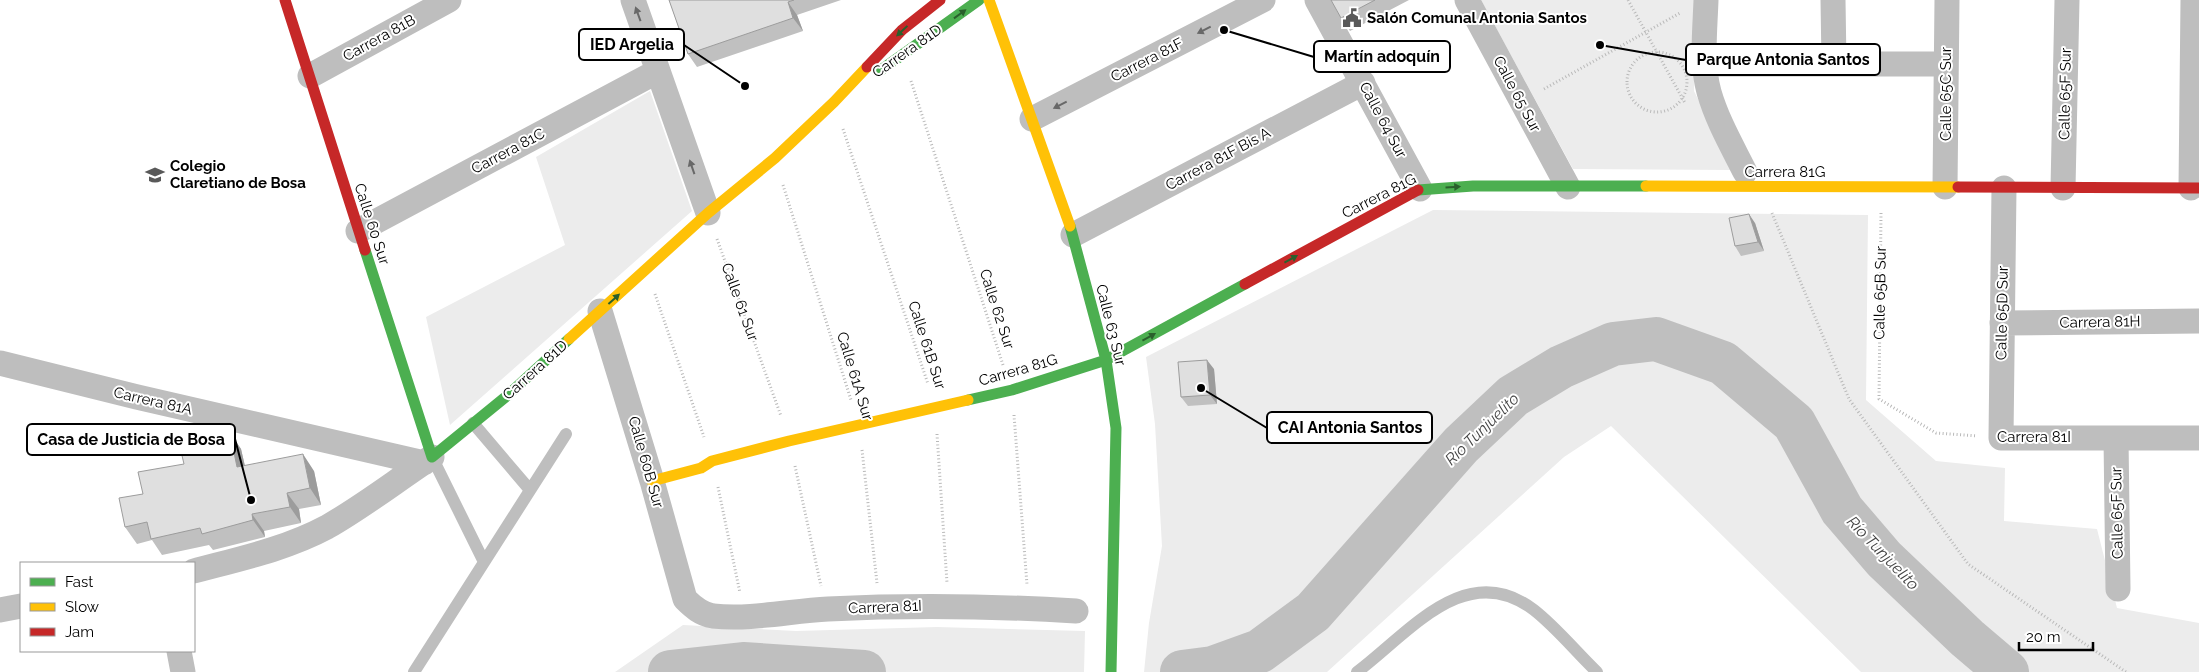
<svg xmlns="http://www.w3.org/2000/svg" width="2199" height="672" font-family="Raleway,sans-serif">
  <style>
    .green { fill: #ececec }
    .lines { fill: none; stroke-linecap: round; stroke-linejoin: round }
    .river { stroke: #bfbfbf; stroke-width: 44 }
    .path { stroke: #b9b9b9; stroke-width: 3; stroke-dasharray: 1 2.5; stroke-linecap: butt }
    .lane { stroke: #bebebe; stroke-width: 12 }
    .street { stroke: #bebebe; stroke-width: 25 }
    .fast { stroke: #4caf50; stroke-width: 11 }
    .slow { stroke: #ffc107; stroke-width: 11 }
    .jam { stroke: #c62828; stroke-width: 11 }
    .wall { fill: #c0c0c0 }
    .shaded-wall { fill: #9c9c9c }
    .building { fill: #dfdfdf; stroke: #9c9c9c }
    .oneway { fill: #686868 }
    .oneway2 { fill: #2a602c }
    .labels { text-anchor: middle; dominant-baseline: central; stroke-width: 4; stroke-linejoin: round; paint-order: stroke }
    .poi-label { font-size: 15px; font-weight: bold; fill: #000; stroke: #fff; text-anchor: start }
    .street-label { font-size: 15px; fill: #000; stroke: #fff }
    .water-label { font-size: 16px; font-style: italic; fill: #444; stroke: #fff }
    .leader { fill: none; stroke: #000; stroke-width: 2 }
    .callout-dot { fill: #000; stroke: #fff; stroke-width: 2 }
    .callout { fill: #fff; stroke: #000; stroke-width: 2 }
    .callout-label { font-size: 16px; text-anchor: middle; font-weight: bold; fill: #000 }
  </style>
  <rect width="100%" height="100%" fill="#fff"/>
  <path class="green" d="M1481 0H1694V91L1733 170 1573 169Z
    M650 91 692 211 450 425 426 317 565 245 536 157Z
    M1433 210 1868 215 1866 400 1936 461 2005 468 2004 521 2097 529 2117 608 2199 623V672H1861L1611 426 1564 457 1327 672H1144L1149 623 1162 546 1155 424 1146 357Z
    M683 625 796 631 937 627 1085 631 1084 672H615Z"/>
  <g class="lines">
    <path class="river" d="M670 672 743 664 864 672
      M1182 672 1213 668 1260 651 1313 612 1461 445 1513 396 1561 367 1613 344 1656 339 1723 363 1794 423 1842 510 1884 559 1967 638 2007 672"/>
    <path class="path" d="M1628 0 1685 103
      M1627 82a30 30 0 1 1 60 0a30 30 0 1 1-60 0Z
      M911 81 1003 365
      M1544 89 1680 13
      M843 129 928 384
      M783 185 851 400
      M1772 213 1849 399 1968 564 2126 672
      M1881 213 1879 399 1936 433 1977 436
      M717 239 781 416
      M655 294 704 437
      M1014 415 1027 585
      M937 434 947 583
      M862 450 877 583
      M795 466 821 586
      M718 487 740 593"/>
    <path class="lane" d="M473 423 530 490
      M432 457 484 562
      M414 672 566 434
      M1357 672C1409 633 1466 558 1534 610 1557 628 1576 652 1597 672"/>
    <path class="street" d="M633 0 708 213
      M1317 0 1420 189
      M1467 0 1568 187
      M1706 0C1705 30 1701 63 1709 92 1717 120 1732 146 1745 172
      M1833 0 1834 63
      M1705 64H1945
      M310 76 449 0
      M1032 119 1263 0
      M1945 187 1947 0
      M2004 188 2001 438H2199
      M2063 188 2067 0
      M2191 188 2193 0
      M358 231 658 71
      M1073 235 1363 83
      M600 311 652 481 685 599C693 607 701 614 713 616 751 620 790 611 828 609 910 605 993 606 1076 611
      M2002 323 2199 321
      M0 363 137 397 424 463
      M2116 438 2118 589
      M194 571C239 559 286 549 327 527 364 506 397 480 432 457
      M0 610 21 606
      M179 651 183 672"/>
    <path class="fast" d="M881 70 979 0
      M1418 190 1473 186H1646
      M1070 226 1106 360 1116 428 1111 672
      M365 250 432 457 508 395 569 339
      M968 400 1012 390 1106 360 1245 284"/>
    <path class="slow" d="M989 0 1070 226
      M1646 186 1958 187
      M569 339 708 213 775 158 834 102 867 67
      M652 481 701 468 712 461 789 441 968 400"/>
    <path class="jam" d="M285 0 365 250
      M867 67 902 30 940 0
      M1958 187 2199 188
      M1245 284 1418 190"/>
  </g>
  <path class="wall" d="M669 0H841L797 15 803 31 697 67 688 54Z
    M1331 0H1409L1350 31 1341 18Z
    M1755 223 1764 251 1741 256 1735 246Z
    M1214 369 1217 404 1188 406 1181 397Z
    M230 433 241 449 245 466 314 471 321 505 299 509 301 523 264 531 265 537 213 550 209 545 162 555 152 540 137 544 125 527 184 464Z"/>
  <path class="shaded-wall" d="M788 2 797 15 803 31 793 18Z
    M1749 214 1755 223 1764 251 1758 242Z
    M1207 360 1214 369 1217 404 1210 395Z
    M230 433 241 449 249 484 237 467Z
    M303 454 314 471 321 505 310 488Z
    M287 493 299 509 301 523 290 507Z
    M252 514 264 531 265 537 253 520Z"/>
  <path class="building" d="M669 0H794L788 2 793 18 688 54Z
    M1331 0H1375L1341 18Z
    M1749 214 1758 242 1735 246 1729 218Z
    M1207 360 1210 395 1181 397 1178 362Z
    M230 433 237 467 303 454 310 488 287 493 290 507 252 514 253 520 202 534 200 528 151 539 147 522 125 527 119 498 143 494 138 472 184 464 179 443Z"/>
  <defs><path id="oneway-solid" d="M-6-.8H1V-3.2L6.5 0L1 3.2V.8H-6Z" transform="scale(1.25)"/></defs>
  <g class="oneway">
    <use href="#oneway-solid" transform="translate(638 14) rotate(-110)"/>
    <use href="#oneway-solid" transform="translate(1204 30) rotate(153)"/>
    <use href="#oneway-solid" transform="translate(1060 105) rotate(153)"/>
    <use href="#oneway-solid" transform="translate(692 167) rotate(-109)"/>
  </g>
  <g class="oneway2">
    <use href="#oneway-solid" transform="translate(960 14) rotate(-36)"/>
    <use href="#oneway-solid" transform="translate(902 31) rotate(137)"/>
    <use href="#oneway-solid" transform="translate(1453 187) rotate(-3)"/>
    <use href="#oneway-solid" transform="translate(1291 259) rotate(-29)"/>
    <use href="#oneway-solid" transform="translate(614 299) rotate(-42)"/>
    <use href="#oneway-solid" transform="translate(1149 337) rotate(-29)"/>
  </g>
  <defs>
    <g id="civic-bare" transform="scale(1.5)"><path d="M-.6-6.5H3V-4.5H.6V-3L4-1V1h2V6H-6V1h2V-1L-.6-3ZM-1.2 2.5V6h2.4V2.5Z" fill="#595959" stroke="#fff" stroke-width="2.5" paint-order="stroke"/></g>
    <g id="school-bare" transform="scale(1.5)"><path d="M0-5L7-2L0 1L-7-2ZM-4 1L0 2.5L4 1V4Q0 6-4 4Z" fill="#595959" stroke="#fff" stroke-width="2.5" paint-order="stroke"/></g>
  </defs>
  <g fill-rule="evenodd">
    <use href="#civic-bare" x="1352" y="18"/>
    <use href="#school-bare" x="155" y="175"/>
  </g>
  <g class="labels">
    <g class="poi-label">
      <text x="1367" y="18">Salón Comunal Antonia Santos</text>
      <text x="170" y="166">Colegio<tspan x="170" dy="17">Claretiano de Bosa</tspan></text>
    </g>
    <g class="street-label">
      <text transform="translate(379 38) rotate(-29)">Carrera 81B</text>
      <text transform="translate(907 51) rotate(-35)">Carrera 81D</text>
      <text transform="translate(1147 60) rotate(-27)">Carrera 81F</text>
      <text transform="translate(1517 94) rotate(62)">Calle 65 Sur</text>
      <text transform="translate(1946 94) rotate(-90)">Calle 65C Sur</text>
      <text transform="translate(2065 94) rotate(-89)">Calle 65F Sur</text>
      <text transform="translate(1383 120) rotate(62)">Calle 64 Sur</text>
      <text transform="translate(508 151) rotate(-28)">Carrera 81C</text>
      <text transform="translate(1218 159) rotate(-28)">Carrera 81F Bis A</text>
      <text x="1785" y="172">Carrera 81G</text>
      <text transform="translate(1379 196) rotate(-27)">Carrera 81G</text>
      <text transform="translate(372 224) rotate(72)">Calle 60 Sur</text>
      <text transform="translate(1880 293) rotate(-89)">Calle 65B Sur</text>
      <text transform="translate(740 302) rotate(70)">Calle 61 Sur</text>
      <text transform="translate(997 309) rotate(72)">Calle 62 Sur</text>
      <text transform="translate(2002 313) rotate(-89)">Calle 65D Sur</text>
      <text transform="translate(2100 322) rotate(-1)">Carrera 81H</text>
      <text transform="translate(1111 325) rotate(76)">Calle 63 Sur</text>
      <text transform="translate(927 345) rotate(72)">Calle 61B Sur</text>
      <text transform="translate(535 370) rotate(-42)">Carrera 81D</text>
      <text transform="translate(1018 370) rotate(-16)">Carrera 81G</text>
      <text transform="translate(855 376) rotate(73)">Calle 61A Sur</text>
      <text transform="translate(153 401) rotate(13)">Carrera 81A</text>
      <text x="2034" y="437">Carrera 81I</text>
      <text transform="translate(646 462) rotate(74)">Calle 60B Sur</text>
      <text transform="translate(2117 513) rotate(-91)">Calle 65F Sur</text>
      <text transform="translate(885 607) rotate(-2)">Carrera 81I</text>
    </g>
    <g class="water-label">
      <text transform="translate(1482 429) rotate(-44)">Río Tunjuelito</text>
      <text transform="translate(1883 553) rotate(46)">Río Tunjuelito</text>
    </g>
  </g>
  <path class="leader" d="M745 86L684 45M1224 30L1314 57M1600 45L1686 60M1201 388L1267 428M251 500L235 439"/>
  <g class="callout-dot">
    <circle cx="745" cy="86" r="5"/>
    <circle cx="1224" cy="30" r="5"/>
    <circle cx="1600" cy="45" r="5"/>
    <circle cx="1201" cy="388" r="5"/>
    <circle cx="251" cy="500" r="5"/>
  </g>
  <g class="callout">
    <rect x="579" y="29" width="105" height="31" rx="5"/>
    <rect x="1314" y="41" width="136" height="31" rx="5"/>
    <rect x="1686" y="44" width="194" height="31" rx="5"/>
    <rect x="1267" y="412" width="165" height="31" rx="5"/>
    <rect x="27" y="424" width="208" height="31" rx="5"/>
  </g>
  <g class="callout-label">
    <text x="632" y="50">IED Argelia</text>
    <text x="1382" y="62">Martín adoquín</text>
    <text x="1783" y="65">Parque Antonia Santos</text>
    <text x="1350" y="433">CAI Antonia Santos</text>
    <text x="131" y="445">Casa de Justicia de Bosa</text>
  </g>
  <rect x="20" y="562" width="175" height="90" fill="#ffffff" stroke="#999999"/>
  <rect x="30" y="578" width="25" height="8" fill="#4caf50" stroke="#999999"/>
  <text x="65" y="587" font-size="15" fill="#000000">Fast</text>
  <rect x="30" y="603" width="25" height="8" fill="#ffc107" stroke="#999999"/>
  <text x="65" y="612" font-size="15" fill="#000000">Slow</text>
  <rect x="30" y="628" width="25" height="8" fill="#c62828" stroke="#999999"/>
  <text x="65" y="637" font-size="15" fill="#000000">Jam</text>
  <path d="M2019 642v8h74v-8" fill="none" stroke="#000000" stroke-width="2.5"/>
  <text x="2026" y="642" font-size="15" fill="#000000" stroke="#ffffff" stroke-width="4" paint-order="stroke">20 m</text>
</svg>
